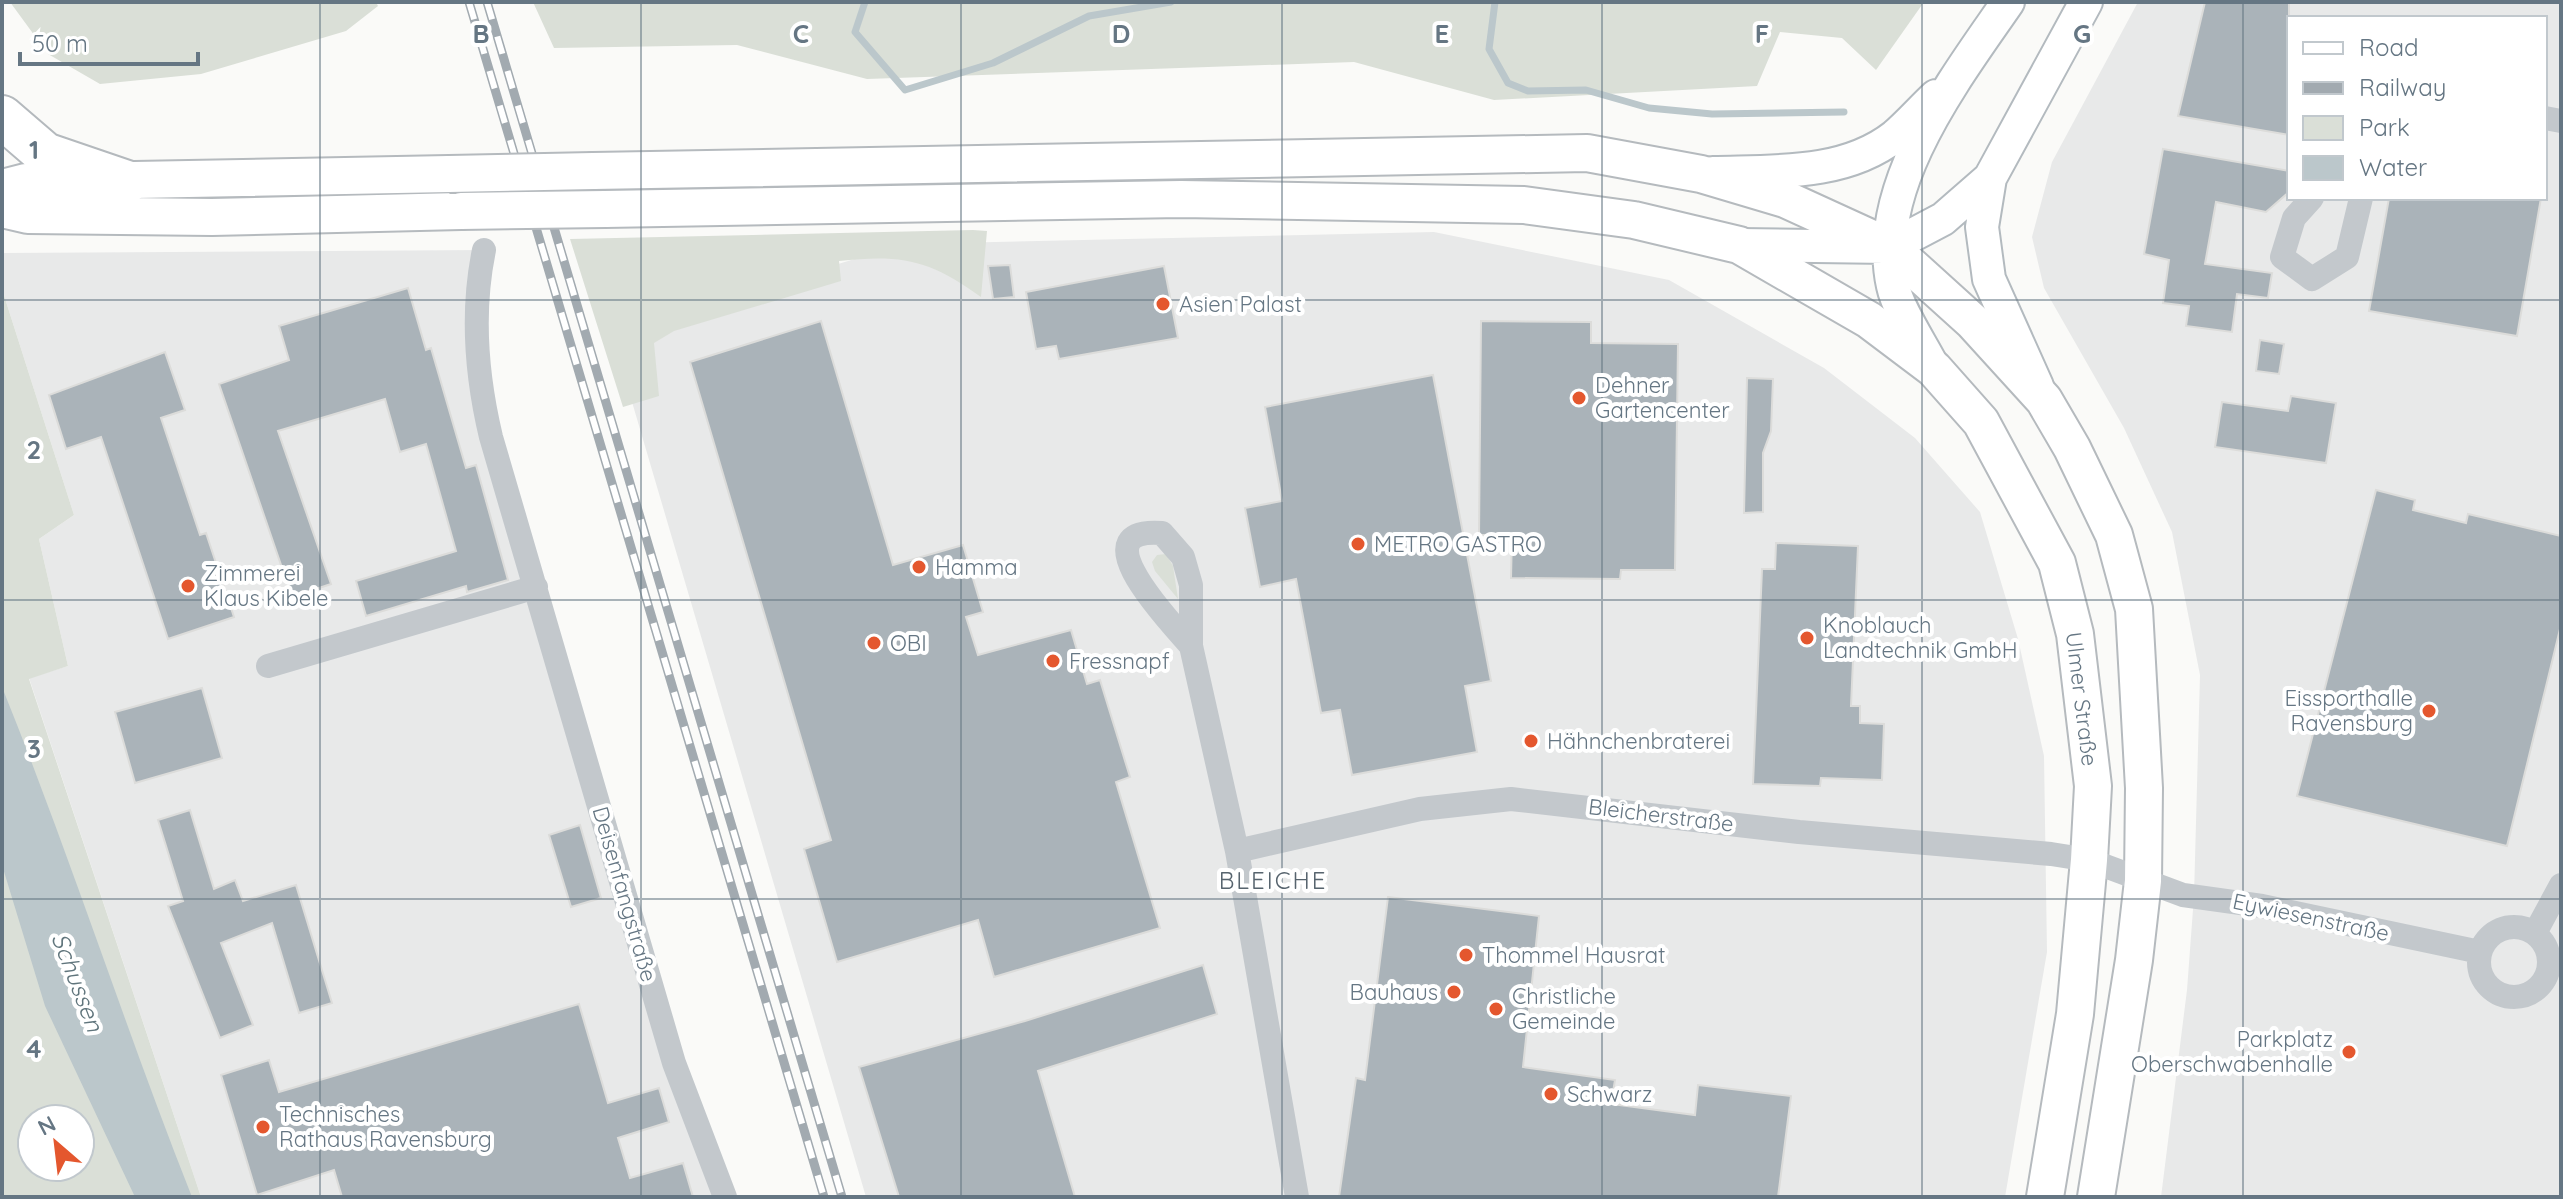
<svg xmlns="http://www.w3.org/2000/svg" width="2563" height="1199" font-family="Quicksand,sans-serif">
  <style>
    .built { fill: #e8e9e9; fill-rule: evenodd }
    .green { fill: #dadfd7; fill-rule: evenodd }
    .water { fill: #bbc7cb }
    .lines { fill: none; stroke-linecap: round; stroke-linejoin: round }
    .stream { stroke: #bbc7cb; stroke-width: 7 }
    .building { fill: #aab3b9; stroke: #dcdcda; stroke-width: 2 }
    .secondary-casing { stroke: #b3babf; stroke-width: 36 }
    .primary-casing { stroke: #b5babe; stroke-width: 40 }
    .highway-casing { stroke: #b4b9bd; stroke-width: 46 }
    .street { stroke: #c3c8cc; stroke-width: 24 }
    .secondary { stroke: #fff; stroke-width: 32 }
    .primary { stroke: #fff; stroke-width: 36 }
    .highway { stroke: #fff; stroke-width: 42 }
    .rail-casing { stroke: #a2aab0; stroke-width: 9 }
    .rail { stroke: #fff; stroke-width: 6; stroke-dasharray: 18; stroke-linecap: butt }
    .primary-bridge-casing { stroke: #b5babe; stroke-width: 40; stroke-linecap: butt }
    .primary-bridge { stroke: #fff; stroke-width: 36 }
    .grid { fill: none; stroke: #657683; stroke-width: 2; stroke-opacity: 0.55 }
    .poi-dot { fill: #e4572e; stroke: #fff; stroke-width: 3 }
    .labels { text-anchor: middle; dominant-baseline: central; stroke-width: 8; stroke-linejoin: round; paint-order: stroke }
    .poi-label { font-size: 22px; fill: #657683; stroke: #fff; text-anchor: start }
    .street-label { font-size: 22px; fill: #657683; stroke: #fff }
    .neighbourhood-label { font-size: 24px; letter-spacing: 2px; fill: #57646e; stroke: #fff }
    .water-label { font-size: 24px; font-style: italic; fill: #60757c; stroke: #fff }
    .grid-label { font-size: 26px; text-anchor: middle; font-weight: bold; fill: #657683; stroke: #fff; stroke-width: 8; stroke-linejoin: round; paint-order: stroke }
  </style>
  <rect width="100%" height="100%" fill="#fafaf8"/>
  <path class="built" d="M2138 2H2561V1197H2161L2187 990 2194 896 2200 675 2172 532 2124 428 2044 288 2032 237 2052 162ZM2289 18H2545V198H2289Z
    M1434 232 1669 280 1824 368 1915 438 1980 512 2018 639 2044 756 2047 952 2005 1197H866L612 334 903 244Z
    M484 250 478 383 725 1197H201L29 678 68 666 39 539 74 515 2 289V253Z"/>
  <path class="green" d="M10 2H376L378 6 346 31 201 74 100 84 48 54Z
    M533 2H1924L1876 70 1842 38 1780 32 1757 86 1494 100 1354 62 867 79 737 45 554 48Z
    M973 230 987 231 981 297C930 260 902 254 839 261L841 281 674 331 654 343 659 396 623 407 570 239Z
    M2 289 74 515 39 539 68 666 29 679 201 1197H2ZM32 1119H80V1167H32Z
    M1166 554 1173 566 1178 599 1155 571 1152 562 1157 555Z"/>
  <path class="water" d="M2 687C70 855 125 1028 192 1197H135L45 1006 2 865Z"/>
  <g class="lines">
    <path class="stream" d="M865 2 855 32 905 90 993 63 1089 16 1171 2
      M1495 2 1489 49 1508 83 1528 91 1586 90 1649 108 1712 114 1844 112"/>
  </g>
  <path class="building" d="M2205 2H2289V135L2178 116Z
    M2163 149 2289 171V192L2266 212 2216 202 2205 264 2272 273 2268 298 2237 294 2232 332 2186 326 2189 306 2163 303 2169 260 2144 254Z
    M2389 198H2541L2517 336 2369 311Z
    M1010 265 1014 297 993 299 988 266Z
    M1164 266 1178 338 1059 359 1056 346 1036 349 1026 292Z
    M408 288 426 350 431 348 466 468 476 465 508 580 467 592 466 586 366 616 356 581 456 551 426 444 400 452 385 399 278 431 331 584 292 597 219 384 289 360 279 326Z
    M821 321 893 565 963 545 983 612 966 617 978 655 1071 630 1087 684 1100 680 1130 777 1116 782 1160 928 994 977 978 920 837 962 804 849 831 840 690 362Z
    M1481 321 1591 322V343L1678 344 1675 570H1621L1620 579 1511 578 1512 535H1479Z
    M2260 340 2284 344 2279 374 2256 371Z
    M165 352 185 410 161 418 200 535 206 533 234 617 168 639 101 437 66 449 49 395Z
    M1433 375 1491 681 1465 686 1477 752 1352 775 1340 710 1321 713 1296 579 1260 587 1245 508 1282 501 1265 407Z
    M1747 378 1773 379 1771 431 1763 453V512L1744 513Z
    M2291 396 2336 403 2326 463 2215 447 2222 402 2288 411Z
    M2376 490 2415 500 2413 510 2466 523 2468 514 2561 536V625L2507 846 2297 796Z
    M1776 543 1858 546 1851 706H1860V723L1884 724 1882 780 1821 778 1820 786 1753 784 1762 569H1775Z
    M202 688 222 758 135 783 115 712Z
    M190 810 214 889 235 880 243 901 296 885 332 1003 299 1013 272 923 221 943 253 1025 220 1038 168 906 183 901 158 820Z
    M580 825 601 898 571 907 549 835Z
    M1388 897 1539 916 1523 1067 1615 1080 1611 1104 1695 1115 1698 1085 1791 1096 1778 1197H1339L1356 1078 1365 1080Z
    M1203 965 1217 1014 1038 1071 1075 1197H899L859 1067 1025 1021Z
    M579 1004 608 1103 659 1088 669 1122 618 1138 630 1178 683 1163 693 1197H342L334 1170 257 1195 221 1075 269 1060 279 1092Z"/>
  <g class="lines">
    <g class="secondary-casing">
      <path id="secondary" d="M1713 173C1774 171 1844 176 1895 136 1909 124 1922 109 1936 96
        M1990 178 1982 227 1989 279 2037 386
        M1739 245 1890 247 1943 219 1990 178 2086 2
        M1934 369C1922 345 1898 310 1893 286 1871 187 1955 79 2008 2"/>
    </g>
    <g class="primary-casing">
      <path id="primary" d="M593 171 1587 153 1701 174 1785 199 1890 247 1973 322 2044 400 2072 448 2114 535 2134 609 2144 788 2143 881 2134 960 2096 1197
        M2 188 26 182 449 174
        M2 209 28 215 212 217 461 211
        M605 209 1181 199 1524 205 1634 220 1739 245 1869 320 1934 369 1981 422 2057 563 2075 634 2093 786 2089 860 2075 1014 2045 1197"/>
    </g>
    <g class="highway-casing">
      <path id="highway" d="M2 117 45 154 127 182"/>
    </g>
    <path class="street" d="M2545 118 2561 121
      M2312 198 2294 218 2282 257 2312 279 2347 257 2361 198
      M484 250C471 313 476 374 491 437L674 1063 725 1197
      M1191 646C1174 626 1076 526 1162 533L1183 557 1191 585V646L1237 851
      M268 666 536 587
      M2479 962a35 35 0 1 1 70 0a35 35 0 1 1-70 0Z
      M2535 933 2561 885
      M1297 1197 1237 851 1420 809 1511 799 1799 832 2051 854 2089 860 2183 895 2262 906 2480 952"/>
    <use href="#secondary" class="secondary"/>
    <use href="#primary" class="primary"/>
    <use href="#highway" class="highway"/>
    <g class="rail-casing">
      <path id="rail" d="M469 2 824 1197
        M487 2 842 1197"/>
    </g>
    <use href="#rail" class="rail"/>
    <g class="primary-bridge-casing">
      <path id="primary-bridge" d="M449 174 593 171
        M461 211 605 209"/>
    </g>
    <use href="#primary-bridge" class="primary-bridge"/>
  </g>
  <path class="grid" d="M320 2V1197M641 2V1197M961 2V1197M1282 2V1197M1602 2V1197M1922 2V1197M2243 2V1197M2 300H2561M2 600H2561M2 899H2561"/>
  <g class="poi-dot">
    <circle cx="1163" cy="304" r="8"/>
    <circle cx="1579" cy="398" r="8"/>
    <circle cx="1358" cy="544" r="8"/>
    <circle cx="919" cy="567" r="8"/>
    <circle cx="188" cy="586" r="8"/>
    <circle cx="1807" cy="638" r="8"/>
    <circle cx="874" cy="643" r="8"/>
    <circle cx="1053" cy="661" r="8"/>
    <circle cx="2429" cy="711" r="8"/>
    <circle cx="1531" cy="741" r="8"/>
    <circle cx="1466" cy="955" r="8"/>
    <circle cx="1454" cy="992" r="8"/>
    <circle cx="1496" cy="1009" r="8"/>
    <circle cx="2349" cy="1052" r="8"/>
    <circle cx="1551" cy="1094" r="8"/>
    <circle cx="263" cy="1127" r="8"/>
  </g>
  <g class="labels">
    <g class="poi-label">
      <text x="1179" y="304">Asien Palast</text>
      <text x="1595" y="385">Dehner<tspan x="1595" dy="25">Gartencenter</tspan></text>
      <text x="1374" y="544">METRO GASTRO</text>
      <text x="935" y="567">Hamma</text>
      <text x="204" y="573">Zimmerei<tspan x="204" dy="25">Klaus Kibele</tspan></text>
      <text x="1823" y="625">Knoblauch<tspan x="1823" dy="25">Landtechnik GmbH</tspan></text>
      <text x="890" y="643">OBI</text>
      <text x="1069" y="661">Fressnapf</text>
      <text x="2413" y="698" text-anchor="end">Eissporthalle<tspan x="2413" dy="25">Ravensburg</tspan></text>
      <text x="1547" y="741">Hähnchenbraterei</text>
      <text x="1482" y="955">Thommel Hausrat</text>
      <text x="1438" y="992" text-anchor="end">Bauhaus</text>
      <text x="1512" y="996">Christliche<tspan x="1512" dy="25">Gemeinde</tspan></text>
      <text x="2333" y="1039" text-anchor="end">Parkplatz<tspan x="2333" dy="25">Oberschwabenhalle</tspan></text>
      <text x="1567" y="1094">Schwarz</text>
      <text x="279" y="1114">Technisches<tspan x="279" dy="25">Rathaus Ravensburg</tspan></text>
    </g>
    <g class="street-label">
      <text transform="translate(2082 699) rotate(83)">Ulmer Straße</text>
      <text transform="translate(1661 815) rotate(7)">Bleicherstraße</text>
      <text transform="translate(625 894) rotate(74)">Deisenfangstraße</text>
      <text transform="translate(2311 917) rotate(12)">Eywiesenstraße</text>
    </g>
    <g class="neighbourhood-label">
      <text x="1273" y="880">BLEICHE</text>
    </g>
    <g class="water-label">
      <text transform="translate(78 982) rotate(69)">Schussen</text>
    </g>
  </g>
  <g class="grid-label">
    <text x="481" y="43">B</text>
    <text x="801" y="43">C</text>
    <text x="1121" y="43">D</text>
    <text x="1442" y="43">E</text>
    <text x="1762" y="43">F</text>
    <text x="2082" y="43">G</text>
    <text x="34" y="159">1</text>
    <text x="34" y="459">2</text>
    <text x="34" y="758">3</text>
    <text x="34" y="1058">4</text>
  </g>
  <rect width="2563" height="1199" fill="none" stroke="#657683" stroke-width="8"/>
  <rect x="2287" y="16" width="260" height="184" fill="#ffffff" stroke="#c1c8cd" stroke-width="2"/>
  <rect x="2303" y="42" width="40" height="12" fill="#ffffff" stroke="#c1c8cd" stroke-width="2"/>
  <text x="2359" y="56" font-size="24" fill="#657683">Road</text>
  <rect x="2303" y="82" width="40" height="12" fill="#a2aab0" stroke="#c1c8cd" stroke-width="2"/>
  <text x="2359" y="96" font-size="24" fill="#657683">Railway</text>
  <rect x="2303" y="116" width="40" height="24" fill="#dadfd7" stroke="#c1c8cd" stroke-width="2"/>
  <text x="2359" y="136" font-size="24" fill="#657683">Park</text>
  <rect x="2303" y="156" width="40" height="24" fill="#bbc7cb" stroke="#c1c8cd" stroke-width="2"/>
  <text x="2359" y="176" font-size="24" fill="#657683">Water</text>
  <g transform="translate(56 1143) rotate(332)"><circle r="38" fill="#ffffff" stroke="#c1c8cd" stroke-width="2"/>
  <path d="M0-6L14 30L0 20L-14 30Z" fill="#e4572e"/>
  <text y="-12" font-size="22" font-weight="bold" text-anchor="middle" fill="#657683">N</text>
  </g>
  <path d="M20 52v12h178v-12" fill="none" stroke="#657683" stroke-width="4"/>
  <text x="32" y="52" font-size="24" fill="#657683" stroke="#ffffff" stroke-width="6" paint-order="stroke">50 m</text>
</svg>
